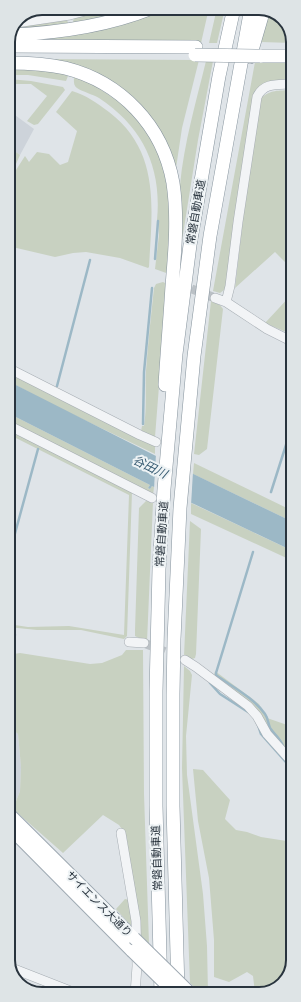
<svg xmlns="http://www.w3.org/2000/svg" width="301" height="1002" font-family="Figtree,'Noto Sans JP',sans-serif">
  <style>
    .built { fill: #cdd3da }
    .green { fill: #c8d1c1 }
    .water { fill: #9cb8c6 }
    .pier { fill: #dfe4e8 }
    .lines { fill: none; stroke-linecap: round; stroke-linejoin: round }
    .stream { stroke: #9cb8c6; stroke-width: 2.5 }
    .minor-tunnel { stroke: #bbc1c6; stroke-width: 9; stroke-dasharray: 9 4.5; stroke-linecap: butt }
    .minor-casing { stroke: #a5acb2; stroke-width: 10 }
    .major-casing { stroke: #9faab3; stroke-width: 14 }
    .highway-casing { stroke: #87949e; stroke-width: 14 }
    .minor { stroke: #f2f4f6; stroke-width: 9 }
    .major { stroke: #fff; stroke-width: 12 }
    .highway { stroke: #fff; stroke-width: 13 }
    .major-bridge-casing { stroke: #9faab3; stroke-width: 14; stroke-linecap: butt }
    .highway-bridge-casing { stroke: #87949e; stroke-width: 14; stroke-linecap: butt }
    .major-bridge { stroke: #fff; stroke-width: 12 }
    .highway-bridge { stroke: #fff; stroke-width: 13 }
    .labels { text-anchor: middle; dominant-baseline: central; stroke-width: 4; stroke-linejoin: round; paint-order: stroke }
    .street-label { font-size: 11px; fill: #29343e; stroke: #eef3f5 }
    .water-label { font-size: 12px; font-style: italic; fill: #355970; stroke: #eef3f5 }
    .rim { fill: none; stroke: #29343e; stroke-width: 2 }
  </style>
  <rect width="100%" height="100%" fill="#dfe4e8"/>
  <path class="built" d="M8 110 34 129 20 155 8 146Z
    M9 727 18 734 21 767 20 791 13 809 9 804Z"/>
  <path class="green" d="M42 8H69L32 18 17 20 18 18Z
    M111 8H141L74 23 73 21 75 16 79 15Z
    M164 8H209L201 43 26 40 138 19Z
    M217 8H225L217 43H209Z
    M268 11 282 17 292 35V43L261 42Z
    M66 18 69 25 12 32 14 27Z
    M30 59 199 60 182 128 176 168 174 169 121 90Z
    M206 61H213L198 140 180 253C179 230 177 207 180 185 184 143 196 102 206 61Z
    M255 62H292V81L258 88 228 284 224 290 220 293 213 291Z
    M8 69 55 71 68 76 66 81 28 75H8Z
    M74 76 88 81 130 109 156 145 168 182 170 208 169 274 155 269 159 235 158 220H157C162 168 143 127 99 98 92 94 83 92 77 88 73 85 74 81 74 76Z
    M8 79 31 81 63 87 65 90 38 124 34 125 27 121 47 96 31 84H8Z
    M292 90V269L275 252 235 288 248 175 260 99C271 89 278 91 292 90Z
    M72 91C86 95 97 103 109 112 161 152 152 209 149 267L148 268 120 258 86 252 73 253 55 257 8 246V176L16 170 25 156 29 162 37 152 49 154 60 165 68 162 77 131 56 112Z
    M8 146 20 155 16 164 8 171Z
    M163 282 167 284 155 437H149L141 431 142 426H144C147 407 145 389 146 371 148 343 151 316 154 288L156 284Z
    M292 294 293 335 265 323Z
    M211 301 220 305 223 309 207 449 199 455 194 454Z
    M8 372 155 445V454L55 406 8 381Z
    M8 413 150 485 148 488 150 489 152 486 154 487 153 496 8 422Z
    M8 429 132 492 127 636 124 639 81 630H37L8 627V624L28 627 69 626 124 635 129 495 8 434Z
    M194 463 293 511V522L193 474Z
    M146 501 153 502 147 642 135 636V630L139 508Z
    M191 503 293 551V561L191 514Z
    M190 521 201 529 196 654 195 658 192 659 184 656Z
    M126 650H143L144 794 149 944 139 935 137 905 126 835 119 825 103 815 63 853 13 809 20 791 21 767 18 734 9 727 8 655 20 653 90 664 102 663 122 655Z
    M184 666 190 671 192 675 186 736 187 775 203 894 207 946 208 993H201L190 983 182 768Z
    M215 671 259 704 267 718 293 727V759L214 676Z
    M193 769 203 770 230 800 225 819 236 830 247 832 261 837 293 842V960L286 981 266 993H255L253 976 247 972 229 982 214 977V940L209 878 198 821Z
    M125 899 129 900 133 926 132 927 116 909Z"/>
  <path class="water" d="M8 381 154 455 293 522V551L194 504 154 487 152 486 150 489 148 488 150 485 8 413Z"/>
  <path class="pier" d="M156 454 193 472 191 505 154 489Z"/>
  <g class="lines">
    <path class="stream" d="M155 259 158 221
      M57 386 90 260
      M143 424 144 372 152 288
      M271 492 293 423
      M253 552 216 673V675C231 686 254 698 265 714 268 718 268 723 270 728 274 734 280 738 283 746
      M8 559 38 449
      M8 633 15 635 8 644
      M210 683 220 694 248 712
      M258 725 261 734 293 770"/>
    <path class="minor-tunnel" d="M179 284 215 298
      M144 643 178 657"/>
    <g class="minor-casing">
      <path id="minor" d="M16 23 70 15 97 8
        M215 298 226 302 267 329 293 342
        M226 302 230 286 238 222 257 97C264 82 278 85 292 84
        M8 368 140 435 156 442
        M8 425 152 498
        M129 642 144 643
        M185 660 196 667 248 706 257 716 267 734 293 763
        M121 833 136 921 137 966 135 994
        M9 967 78 994"/>
    </g>
    <g class="major-casing">
      <path id="major" d="M9 814 134 938
        M9 827 132 951"/>
    </g>
    <g class="highway-casing">
      <path id="highway" d="M10 35C58 33 107 26 152 8
        M8 46 196 47
        M260 56H292
        M250 57 264 9
        M8 63C27 63 47 64 65 68 121 82 163 126 173 183 178 217 175 251 172 286 170 319 167 352 165 385
        M178 991 173 806V694L174 639 180 508 194 356 210 236 251 8
        M161 993 156 806V691L159 569 164 489 176 354 190 245 219 76 234 8"/>
    </g>
    <use href="#minor" class="minor"/>
    <use href="#major" class="major"/>
    <use href="#highway" class="highway"/>
    <g class="major-bridge-casing">
      <path id="major-bridge" d="M134 938 190 993
        M132 951 175 993"/>
    </g>
    <g class="highway-bridge-casing">
      <path id="highway-bridge" d="M195 55 260 56"/>
    </g>
    <use href="#major-bridge" class="major-bridge"/>
    <use href="#highway-bridge" class="highway-bridge"/>
  </g>
  <g class="labels">
    <g class="street-label">
      <text transform="translate(196 212) rotate(-80)">常磐自動車道</text>
      <text transform="translate(162 534) rotate(-86)">常磐自動車道</text>
      <text transform="translate(157 858) rotate(-92)">常磐自動車道</text>
      <text transform="translate(99 904) rotate(45)">サイエンス大通り</text>
    </g>
    <g class="water-label">
      <text transform="translate(150 467) rotate(26)">谷田川</text>
    </g>
  </g>
  <path d="M0 0H301V1002H0ZM42 15H259A27 27 0 0 1 286 42V960A27 27 0 0 1 259 987H42A27 27 0 0 1 15 960V42A27 27 0 0 1 42 15Z" fill="#dee4e6" fill-rule="evenodd"/>
  <path class="rim" d="M42 15H259A27 27 0 0 1 286 42V960A27 27 0 0 1 259 987H42A27 27 0 0 1 15 960V42A27 27 0 0 1 42 15Z"/>
</svg>
